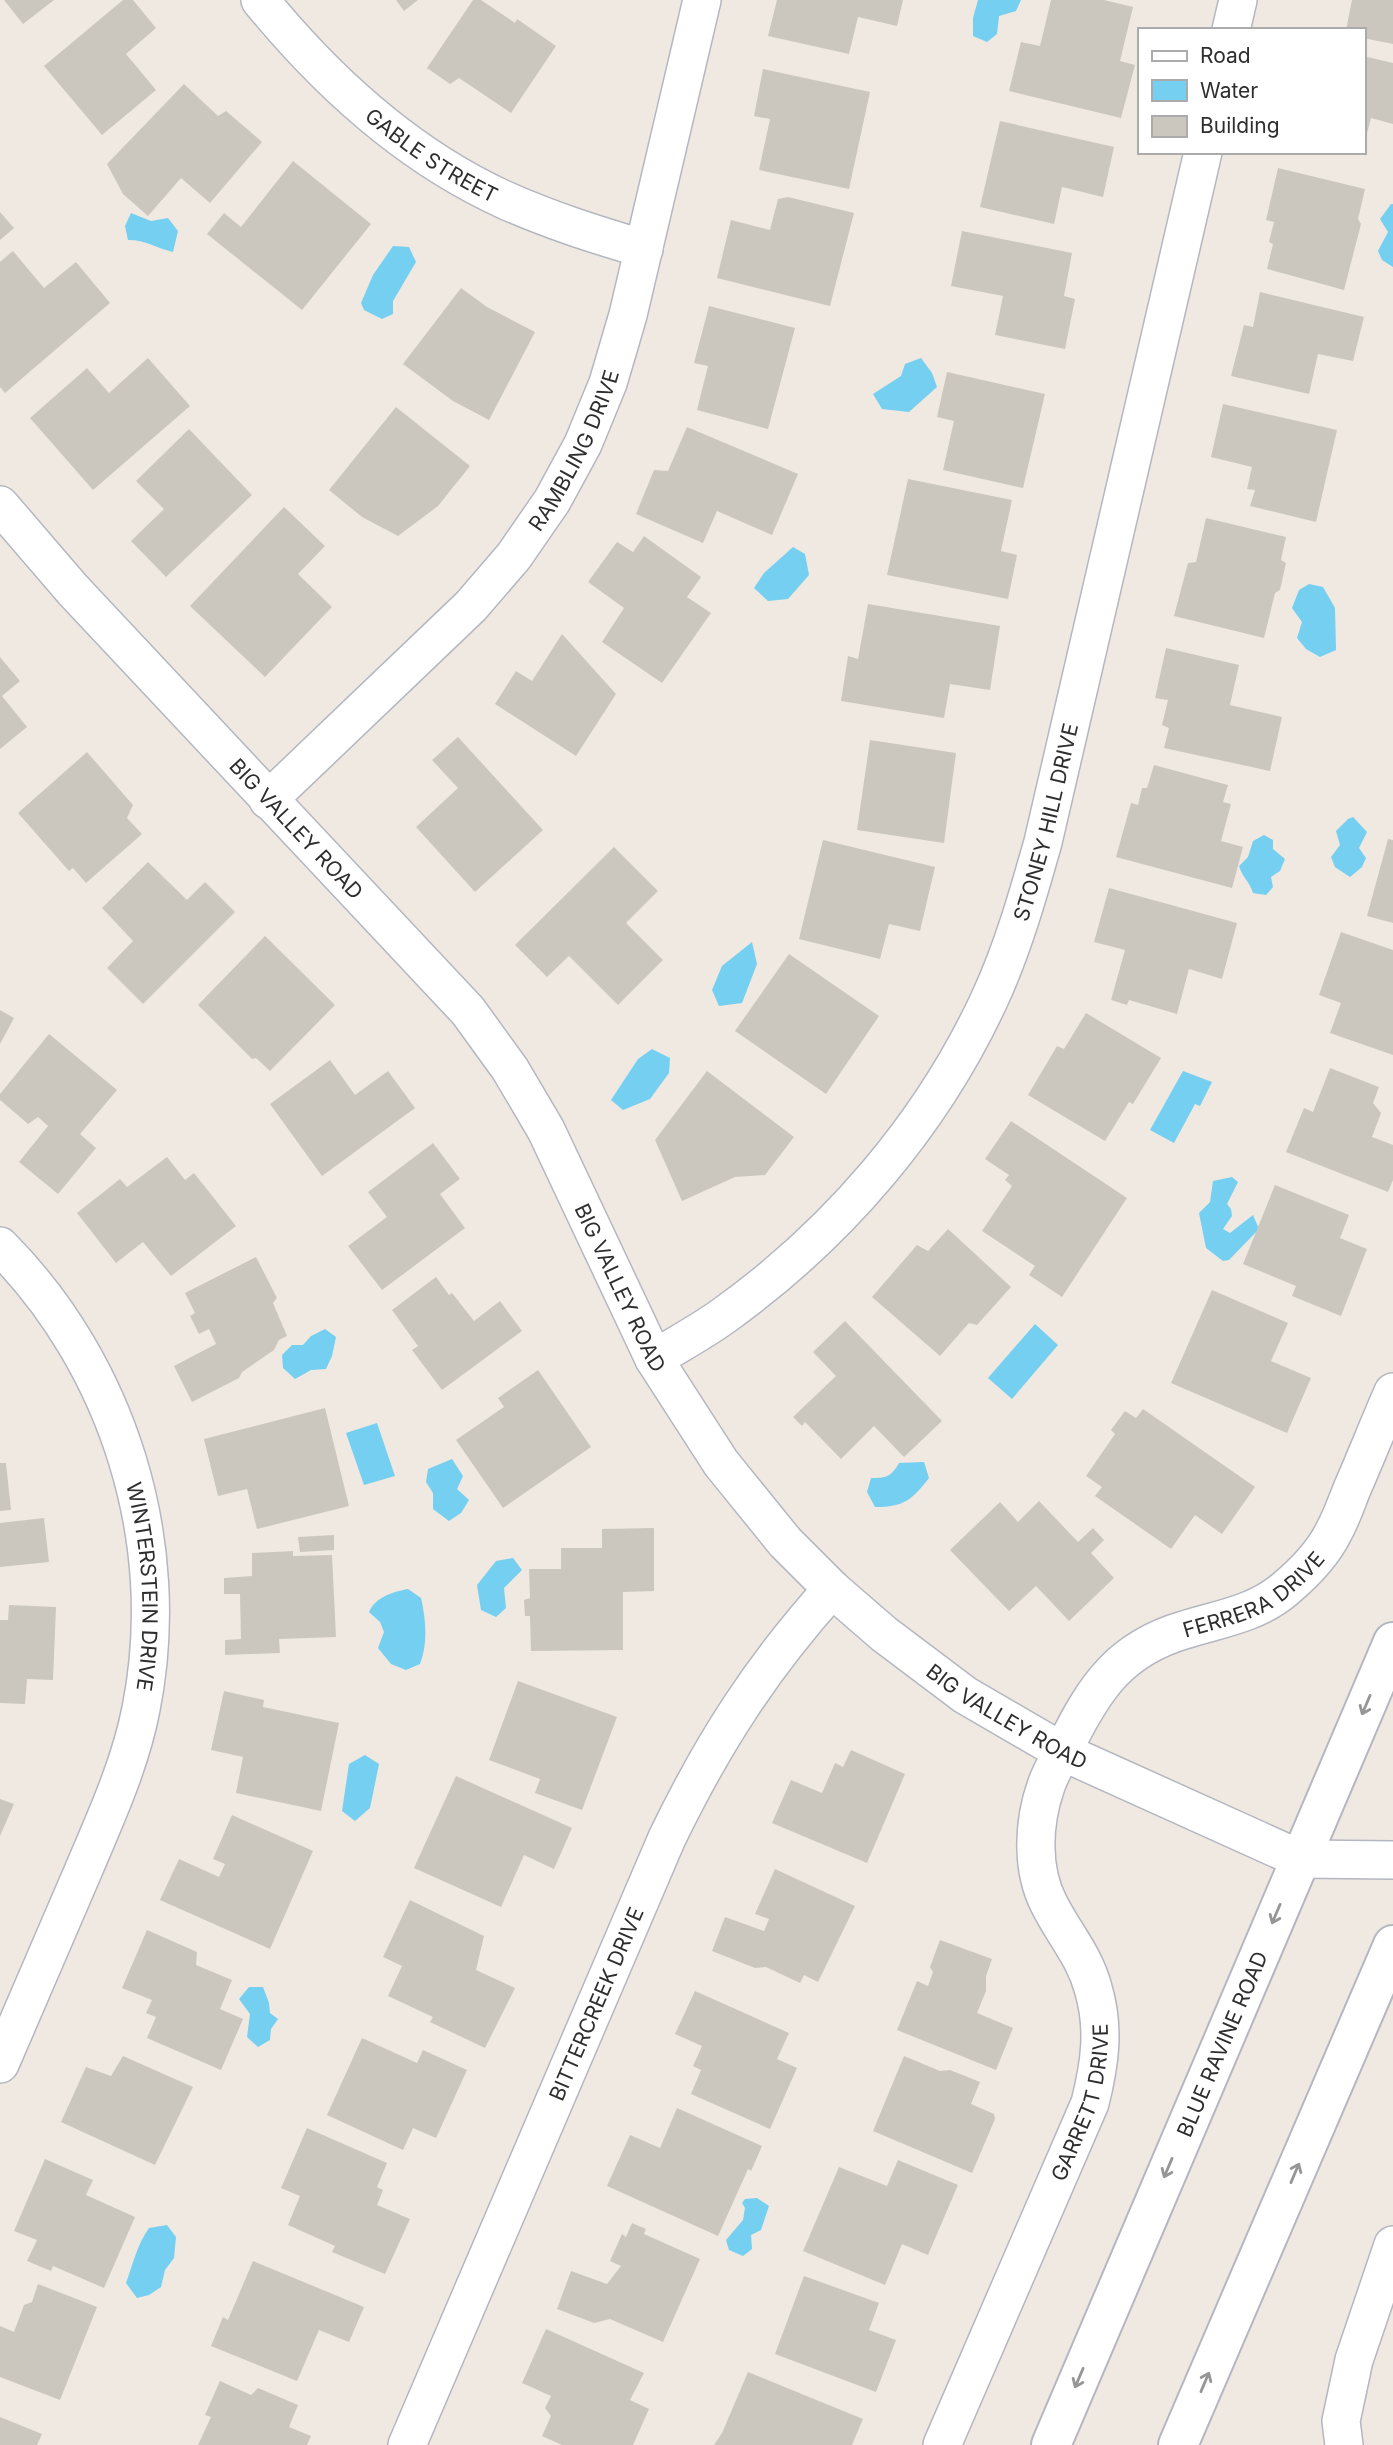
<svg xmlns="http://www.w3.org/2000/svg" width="1393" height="2445" font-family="Inter,sans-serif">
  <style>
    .water { fill: #75cff0 }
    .building { fill: #cbc7bf }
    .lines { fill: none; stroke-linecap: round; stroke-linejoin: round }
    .minor-casing { stroke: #b4b7c1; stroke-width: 40 }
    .secondary-casing { stroke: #b4b7c1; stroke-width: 42 }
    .minor { stroke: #fff; stroke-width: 37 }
    .secondary { stroke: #fff; stroke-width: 38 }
    .oneway { stroke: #969696 }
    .labels { text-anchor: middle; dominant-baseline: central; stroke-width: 5; stroke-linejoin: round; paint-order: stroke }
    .street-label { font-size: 21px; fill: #2e2e2e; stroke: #fff }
  </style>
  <rect width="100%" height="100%" fill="#efe9e1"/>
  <path class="water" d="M978 0H1021L1016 11 999 16 997 34 987 42 973 36V18Z
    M1391 204H1393V267L1382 260 1378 251 1388 232 1380 219Z
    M131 213 151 221 168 218 178 231 173 252C156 248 146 240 128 240L125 226Z
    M393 246 409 247 416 262 393 301V314L382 319 364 310 361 303 373 275Z
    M921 358 932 373 937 387 909 412 882 409 873 394 901 376 905 364Z
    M793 547 805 554 809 575 788 599 768 601 754 588 764 573Z
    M1309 584 1323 587 1335 608 1336 650 1320 657 1306 649 1297 638 1302 622 1292 608 1299 590Z
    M1353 817 1367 832 1359 848 1366 858 1362 867 1350 877 1335 867 1331 857 1340 845 1336 831 1348 819Z
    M1264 835 1273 840V849L1285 859 1280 871 1271 877 1273 887 1266 895 1253 893C1250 882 1242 877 1239 866L1248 857 1253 841Z
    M752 942 757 964 742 1003 719 1006 712 990 722 966Z
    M652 1049 670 1058 669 1073 650 1099 623 1110 611 1100 638 1059Z
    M1183 1071 1212 1082 1200 1106 1195 1104 1174 1143 1150 1130Z
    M1232 1177 1238 1182 1227 1204 1231 1209 1232 1216 1223 1229 1230 1233 1253 1215 1259 1229 1229 1260 1223 1261 1206 1248 1199 1213 1210 1202 1213 1181Z
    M1035 1324 1058 1345 1012 1399 988 1378Z
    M325 1329 336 1337 332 1356 326 1369 311 1370 295 1379 283 1368 282 1355 292 1345H303L311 1336Z
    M377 1423 395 1476 364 1485 346 1433Z
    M452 1459 463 1476 457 1489 469 1500 461 1513 449 1521 433 1509V1493L426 1482 428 1469Z
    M924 1462 929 1478C912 1500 904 1507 875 1507L867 1492 871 1478C886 1478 891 1477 899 1463Z
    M513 1558 522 1570 504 1588 506 1608 496 1617 481 1610 477 1585 496 1561Z
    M408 1589 421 1598C426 1620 428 1643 420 1664L406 1670 391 1664 378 1648 384 1632 380 1622 369 1612C376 1597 392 1592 408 1589Z
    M365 1755 379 1764 370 1808 355 1821 342 1811 349 1764Z
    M249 1987H263L269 2003 270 2013 278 2019 271 2029 270 2040 258 2047 247 2037 250 2014 239 1999Z
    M757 2198 769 2206 761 2230 751 2235 752 2249 743 2256 729 2250 726 2240 743 2220 745 2208 742 2203 745 2199Z
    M167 2225 176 2237 174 2258 165 2270 161 2287 149 2295 137 2298 126 2283C133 2264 137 2245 149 2228Z"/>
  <path class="building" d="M4 0H54L23 24Z
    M123 0H133L156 28 126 54 156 90 102 135 44 66Z
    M396 0H418L404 11Z
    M473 0H481L515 23 517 19 556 46 511 113 459 78 450 84 427 68Z
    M777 0H903L897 26 858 17 849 54 768 36Z
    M1051 0H1104L1133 7 1120 61 1135 65 1121 118 1009 91 1021 42 1040 46Z
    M1352 0H1393V44L1363 38V30H1346Z
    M1363 56 1393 63V124L1371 118 1364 145Z
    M763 69 870 92 849 189 759 170 770 119 754 116Z
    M184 84 218 116 226 111 262 142 210 203 181 178 148 216 123 194 107 164Z
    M1000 121 1114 147 1103 197 1062 187 1054 224 980 207Z
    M293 161 371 224 302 310 207 234 224 213 241 227Z
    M1278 168 1365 189 1358 219 1361 224 1344 290 1267 269 1273 244 1269 242 1274 222 1266 220Z
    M788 197 854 213 830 306 717 278 731 220 770 230 778 199Z
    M0 212 14 228 0 240Z
    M962 231 1072 253 1064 296 1075 299 1065 349 995 335 1003 296 951 286Z
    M13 251 44 288 76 262 110 303 5 393 0 387V262Z
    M461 288 487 307 535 332 489 420 453 401 403 364Z
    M1260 292 1364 317 1353 361 1318 354 1309 394 1231 376 1244 325 1253 327Z
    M709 306 795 328 768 429 697 410 708 366 694 363Z
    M148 358 190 406 93 490 30 418 87 368 109 393Z
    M947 372 1045 394 1023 488 943 470 954 421 937 417Z
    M1223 404 1337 430 1316 522 1250 506 1255 490 1247 489 1252 467 1211 457Z
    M396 407 470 466 438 506 398 536 362 517 329 490Z
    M687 427 798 474 772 535 717 511 703 543 636 514 654 470 668 471Z
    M189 429 252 495 166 577 131 541 164 509 136 481Z
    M908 479 1012 500 1001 551 1017 555 1008 599 887 575Z
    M284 507 325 546 298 574 332 607 265 677 190 606Z
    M1206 518 1286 537 1281 560 1286 563 1280 590 1275 593 1264 638 1174 616 1188 563 1196 562Z
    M644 536 701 577 687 597 711 613 662 683 602 642 624 608 588 582 617 542 633 552Z
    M868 604 1000 626 990 690 950 684 944 718 841 701 848 656 858 659Z
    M562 634 616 694 576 756 495 704 516 671 532 681Z
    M1166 648 1239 665 1230 705 1282 717 1270 771 1164 748 1169 728 1162 725 1168 700 1155 698Z
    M0 657 20 681 2 696 27 727 0 749Z
    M458 737 543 830 475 892 416 827 458 788 432 760Z
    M870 740 956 753 944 843 857 830Z
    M87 752 133 805 127 818 142 834 86 883 73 868 69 871 18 813Z
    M1154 765 1228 785 1223 802 1231 804 1221 841 1243 847 1232 888 1116 857 1131 803 1138 805 1142 788H1147Z
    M1388 839 1393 840V923L1367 916Z
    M823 840 935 867 920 931 889 924 880 959 799 939Z
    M614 847 658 891 626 923 663 960 618 1005 569 956 547 977 515 945Z
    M148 862 187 900 205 882 235 912 143 1004 107 968 133 941 102 908Z
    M1109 888 1237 923 1222 979 1189 969 1177 1014 1129 1000 1127 1005 1111 1000 1125 950 1094 942Z
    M1341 932 1393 950V1055L1330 1033 1341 1003 1319 995Z
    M265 936 335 1005 270 1071 256 1058 252 1059 198 1005Z
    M789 954 879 1016 826 1094 735 1031Z
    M0 1010 14 1018 0 1044Z
    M1086 1013 1161 1058 1133 1104 1129 1102 1105 1141 1028 1095 1057 1046 1064 1049Z
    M49 1034 117 1090 80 1134 96 1148 58 1194 19 1162 48 1126 38 1117 28 1124 0 1100V1094Z
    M330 1060 355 1095 388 1071 415 1108 322 1176 270 1104Z
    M1330 1068 1379 1087 1373 1103 1381 1113 1372 1137 1393 1145V1180L1388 1192 1286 1152 1304 1108 1313 1112Z
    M707 1071 794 1137 765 1175 735 1177 682 1201 655 1140Z
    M1011 1121 1127 1198 1062 1297 1029 1275 1035 1266 982 1231 1012 1186 1005 1180 1009 1175 985 1159Z
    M433 1143 460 1179 440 1194 465 1228 382 1290 348 1246 387 1217 368 1192Z
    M167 1157 185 1180 194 1173 236 1226 171 1276 143 1242 116 1263 77 1213 120 1179 127 1187Z
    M1275 1185 1349 1215 1340 1238 1367 1249 1341 1316 1292 1296 1296 1286 1243 1264Z
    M948 1229 1011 1287 977 1325 969 1323 940 1356 872 1297 917 1245 928 1251Z
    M256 1257 277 1298 273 1303 287 1336 279 1340 274 1350 242 1372 239 1378 192 1402 174 1366 216 1344 209 1329 199 1334 190 1316 195 1313 185 1293Z
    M436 1277 449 1295 452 1293 474 1321 500 1301 522 1331 442 1390 412 1350 418 1346 392 1310Z
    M1212 1290 1288 1323 1271 1361 1311 1378 1287 1433 1171 1383Z
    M845 1321 942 1421 904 1457 874 1426 841 1459 805 1422 802 1426 793 1417 836 1376 813 1352Z
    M538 1370 591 1447 503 1508 456 1440 504 1407 498 1398Z
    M325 1408 349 1506 257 1529 247 1489 218 1496 204 1439Z
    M1143 1409 1255 1487 1222 1534 1195 1515 1171 1549 1095 1496 1102 1487 1086 1476 1115 1434 1111 1430 1125 1411 1136 1418Z
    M0 1463H6L11 1510 0 1511Z
    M1039 1501 1078 1542 1093 1528 1104 1540 1091 1553 1114 1578 1069 1621 1036 1586 1009 1611 950 1550 1000 1502 1018 1522Z
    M44 1518 49 1562 0 1567V1523Z
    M654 1528V1591L623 1592V1650L531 1651 530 1616H525L524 1600 530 1598 529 1569H561V1548H602V1529Z
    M334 1535V1550L300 1552 298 1537Z
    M293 1551V1556L332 1555 336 1637 279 1639 280 1653 225 1655V1640L241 1639 240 1594H224V1578L252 1576V1553Z
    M9 1605 56 1607 53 1680 27 1679 25 1704 0 1703V1620H8Z
    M518 1681 617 1717 582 1810 535 1793 540 1779 489 1760Z
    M224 1691 264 1700 263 1707 339 1723 321 1811 236 1793 243 1757 211 1750Z
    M851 1750 905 1774 867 1863 772 1823 791 1780 822 1793 835 1763 843 1767Z
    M456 1776 572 1828 554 1869 524 1855 501 1907 414 1868Z
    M0 1799 14 1804 0 1836Z
    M232 1815 313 1851 270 1949 160 1900 179 1859 219 1877 225 1864 213 1859Z
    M775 1869 855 1906 818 1982 804 1975 800 1983 766 1967 755 1968 712 1951 725 1917 764 1931 769 1919 755 1914Z
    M410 1900 484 1936 476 1970 515 1988 485 2048 430 2022 433 2017 388 1996 402 1966 383 1957Z
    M147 1930 197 1952 196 1965 232 1980 220 2009 243 2019 221 2070 147 2038 156 2017 146 2013 152 2000 122 1988Z
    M940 1940 992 1959 986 1976V1991L977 2013 1013 2028 996 2070 897 2030 917 1981 928 1986 933 1972 930 1967Z
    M695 1991 789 2033 777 2059 797 2068 770 2129 691 2094 701 2070 693 2066 702 2046 675 2034Z
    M362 2038 417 2063 423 2050 467 2070 436 2138 413 2128 403 2150 327 2115Z
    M123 2056 193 2087 155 2165 61 2122 86 2067 111 2076Z
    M904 2056 940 2071 950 2070 980 2082 971 2104 994 2114 995 2119 972 2173 873 2131Z
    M677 2108 762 2146 751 2171 748 2169 718 2236 607 2186 630 2135 660 2148Z
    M307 2128 387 2163 377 2187 383 2190 377 2205 410 2219 385 2274 332 2252 335 2246 288 2225 300 2196 281 2188Z
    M45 2159 93 2180 86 2195 135 2217 104 2288 53 2266 51 2271 27 2261 37 2240 14 2231Z
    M898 2160 958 2185 928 2255 902 2244 885 2285 803 2251 839 2167 887 2186Z
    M632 2223 646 2229 644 2234 700 2259 663 2342 610 2319 594 2323 557 2309 571 2271 607 2284 621 2266 610 2261 622 2234 626 2237Z
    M253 2261 364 2307 349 2342 319 2330 297 2381 211 2346 223 2317 228 2320Z
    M804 2276 879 2303 869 2330 896 2340 876 2392 775 2354Z
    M38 2284 97 2307 60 2400 0 2377V2326L14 2332 24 2305 32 2302Z
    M546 2329 644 2373 630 2400 649 2409 633 2445H562L542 2436 551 2416 545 2408 551 2396 522 2383Z
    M748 2372 863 2419 852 2445H714L722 2433Z
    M220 2381 251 2395 258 2388 298 2405 289 2427 311 2436 307 2445H198L211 2417 205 2415Z
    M0 2417 42 2434 37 2445H0Z"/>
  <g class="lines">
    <g class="minor-casing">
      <g id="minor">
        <path id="s1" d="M260 0C327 82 409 157 507 201 552 221 597 235 644 249"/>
        <path d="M1231 30 1238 0"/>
        <path id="s2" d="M0 505 73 590 468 1011 510 1069 546 1130 654 1359 721 1463 785 1542 832 1589 884 1634 965 1695 1063 1752 1300 1859 1393 1860"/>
        <path id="s3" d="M268 800 471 606 514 556 552 501 583 444 608 383 628 315 702 0"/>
        <path id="s4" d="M0 1246C119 1366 174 1543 141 1709 130 1765 106 1817 84 1869 56 1934 28 1999 0 2064"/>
        <path id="s5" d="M654 1359C678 1344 703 1331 726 1314 838 1233 932 1124 990 998 1013 948 1028 895 1043 842L1203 152"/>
        <path id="s6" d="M407 2445 667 1838C713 1743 761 1668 832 1589"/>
        <path id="s7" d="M942 2445 1090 2103C1100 2063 1105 2028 1093 1988 1084 1955 1064 1934 1049 1904 1031 1869 1033 1823 1046 1786 1051 1771 1060 1757 1067 1743 1095 1687 1120 1649 1184 1630 1219 1619 1256 1614 1285 1589 1304 1573 1322 1555 1333 1533 1341 1519 1346 1504 1352 1489 1366 1457 1379 1424 1393 1392"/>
        <path d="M1344 2445 1341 2421 1354 2360 1393 2245"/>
      </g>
    </g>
    <g class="secondary-casing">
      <g id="secondary">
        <path id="s8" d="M1051 2445 1393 1642"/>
        <path d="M1178 2445 1393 1945"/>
      </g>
    </g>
    <use href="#minor" class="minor"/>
    <use href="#secondary" class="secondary"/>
  </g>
  <defs><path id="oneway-shaft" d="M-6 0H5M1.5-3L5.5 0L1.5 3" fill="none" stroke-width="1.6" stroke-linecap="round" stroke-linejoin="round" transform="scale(1.75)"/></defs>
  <g class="oneway">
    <use href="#oneway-shaft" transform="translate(1366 1705) rotate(113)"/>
    <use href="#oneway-shaft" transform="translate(1276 1914) rotate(113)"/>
    <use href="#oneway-shaft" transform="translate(1168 2168) rotate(113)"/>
    <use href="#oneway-shaft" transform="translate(1295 2173) rotate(-67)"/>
    <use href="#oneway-shaft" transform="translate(1079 2378) rotate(113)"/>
    <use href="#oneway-shaft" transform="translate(1205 2382) rotate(-67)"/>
  </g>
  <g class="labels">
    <g class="street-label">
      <text stroke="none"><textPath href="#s1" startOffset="233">GABLE STREET</textPath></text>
      <text stroke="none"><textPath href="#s3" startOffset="469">RAMBLING DRIVE</textPath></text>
      <text stroke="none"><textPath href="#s5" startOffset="686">STONEY HILL DRIVE</textPath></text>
      <text stroke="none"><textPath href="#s2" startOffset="439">BIG VALLEY ROAD</textPath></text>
      <text stroke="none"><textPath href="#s2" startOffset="1006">BIG VALLEY ROAD</textPath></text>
      <text stroke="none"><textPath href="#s4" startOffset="380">WINTERSTEIN DRIVE</textPath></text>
      <text stroke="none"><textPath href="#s7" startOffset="1001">FERRERA DRIVE</textPath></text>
      <text stroke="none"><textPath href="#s2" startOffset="1594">BIG VALLEY ROAD</textPath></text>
      <text stroke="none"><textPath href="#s6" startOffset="480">BITTERCREEK DRIVE</textPath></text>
      <text stroke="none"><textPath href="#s8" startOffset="436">BLUE RAVINE ROAD</textPath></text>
      <text stroke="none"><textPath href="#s7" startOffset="371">GARRETT DRIVE</textPath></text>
    </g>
  </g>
  <rect x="1138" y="28" width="228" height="126" fill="#ffffff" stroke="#ababab" stroke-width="2"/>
  <rect x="1152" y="51" width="35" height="10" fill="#ffffff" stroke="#ababab" stroke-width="2"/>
  <text x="1200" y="63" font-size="21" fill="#2e2e2e">Road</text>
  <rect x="1152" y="80" width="35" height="21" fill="#75cff0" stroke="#ababab" stroke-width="2"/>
  <text x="1200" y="98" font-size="21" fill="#2e2e2e">Water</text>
  <rect x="1152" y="116" width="35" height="21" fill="#cbc7bf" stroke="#ababab" stroke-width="2"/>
  <text x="1200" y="133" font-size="21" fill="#2e2e2e">Building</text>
</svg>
